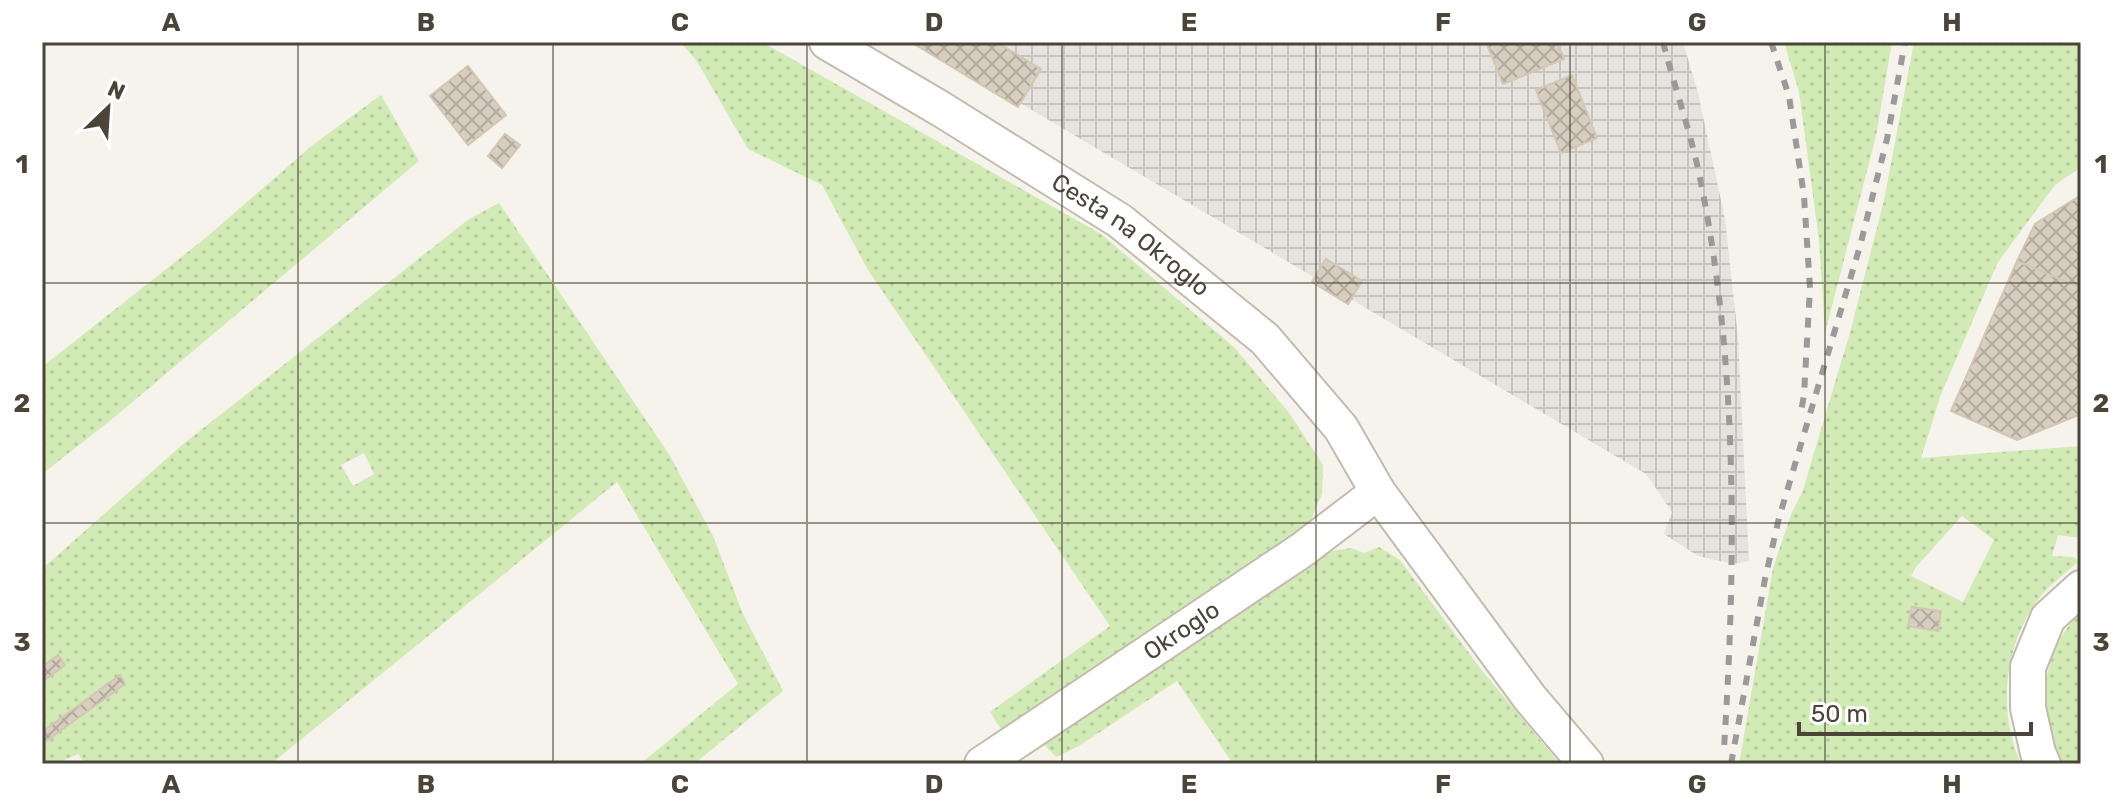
<svg xmlns="http://www.w3.org/2000/svg" width="2123" height="806" font-family="Rubik,sans-serif">
  <style>
    .industrial { fill: url(#industrial-grid) }
    .green { fill: url(#green-dots); fill-rule: evenodd }
    .building { fill: url(#building-cross-hatch); stroke: #d3c7b4; stroke-width: 2 }
    .lines { fill: none; stroke-linecap: round; stroke-linejoin: round }
    .minor-casing { stroke: #c2bbae; stroke-width: 38 }
    .minor { stroke: #fff; stroke-width: 34 }
    .rail { stroke: #9a9a9a; stroke-width: 6; stroke-dasharray: 10 10; stroke-linecap: butt }
    .grid { fill: none; stroke: #4b4439; stroke-width: 2; stroke-opacity: 0.55 }
    .labels { text-anchor: middle; dominant-baseline: central; stroke-width: 7; stroke-linejoin: round; paint-order: stroke }
    .street-label { font-size: 24px; fill: #4b4439; stroke: #fff }
    .neatline { fill: none; stroke: #4b4439; stroke-width: 3 }
    .grid-label { font-size: 26px; text-anchor: middle; font-weight: bold; fill: #4b4439 }
  </style>
  <defs>
    <pattern id="industrial-grid" width="8" height="8" patternUnits="userSpaceOnUse" patternTransform="scale(2)"><rect width="8" height="8" fill="#e6e2dd"/><path d="M0 4h8M4 0v8" fill="none" stroke="#c7c3be"/></pattern>
    <pattern id="green-dots" width="8" height="8" patternUnits="userSpaceOnUse" patternTransform="scale(2)"><rect width="8" height="8" fill="#d2eab5"/><path d="M2 2h.1M6 6h.1" fill="none" stroke="#b6ca9c" stroke-width="1.8" stroke-linecap="round"/></pattern>
    <pattern id="building-cross-hatch" width="8" height="8" patternUnits="userSpaceOnUse" patternTransform="scale(2)"><rect width="8" height="8" fill="#d8cfc1"/><path d="M0 0l8 8M0 8l8-8" fill="none" stroke="#b1aa9e"/></pattern>
  </defs>
  <rect width="100%" height="100%" fill="#f6f3ec"/>
  <path class="industrial" d="M917 42H1683L1698 93 1725 219 1738 337 1749 561 1733 564 1698 556 1664 534 1672 512 1646 474Z"/>
  <path class="green" d="M680 42H762L1101 234 1235 348 1290 414 1323 465 1322 494 1310 522 1288 543 1001 729 990 712 1110 626 868 270 822 185 748 149 696 60Z
    M1784 42H1892L1876 136 1825 333 1819 240 1799 92Z
    M1914 42H2081V167L2055 185 1998 262 1941 394 1921 458 2081 446V538L2058 535 2052 556 2074 557 2078 562C2068 571 2056 580 2046 590 2004 637 1996 708 2021 764H1739L1773 568 1792 512 1802 493 1851 329 1884 200ZM1962 516 1994 540 1963 602 1911 576 1916 567Z
    M381 95 419 161 111 420 42 474V367L203 240 314 144Z
    M499 203 669 454 713 536 743 614 783 691 694 764H640L738 684 617 482 271 764H85L78 754 56 764H42V569L182 445 469 219ZM364 453 374 474 353 486 341 465Z
    M1379 547 1400 560 1480 668 1560 764H1233L1177 681 1079 746 1056 757 1043 743 1331 551 1351 548 1364 553Z
    M2081 612V764H2059C2054 751 2047 736 2045 722 2040 684 2052 639 2081 612Z"/>
  <path class="building" d="M911 42H996L1041 69 1018 107Z
    M1486 42H1557L1564 59 1503 84Z
    M468 66 506 115 468 145 430 96Z
    M1572 75 1597 138 1561 153 1536 90Z
    M505 134 520 145 502 168 488 156Z
    M2081 195V288L2017 261 2035 224Z
    M1326 259 1362 281 1348 304 1312 282Z
    M2017 261 2081 288V414L2017 440 1951 411Z
    M1912 607 1941 611 1938 631 1908 626Z
    M58 655 65 665 42 682V667Z
    M120 675 125 684 42 744V732Z"/>
  <g class="lines">
    <g class="minor-casing">
      <g id="minor">
        <path id="s1" d="M827 42 941 109 1120 221 1265 339 1341 428 1378 492 1530 698 1586 764"/>
        <path id="s2" d="M982 764 1302 550 1378 492"/>
        <path d="M2043 764 2038 753 2028 708V667L2048 618 2081 588"/>
      </g>
    </g>
    <use href="#minor" class="minor"/>
    <path class="rail" d="M1663 42C1675 89 1692 136 1701 183 1738 367 1736 562 1724 748
      M1771 42 1789 96 1804 196 1810 288 1804 395 1801 412
      M1731 764 1765 579 1779 518 1860 246 1887 139 1905 42"/>
  </g>
  <path class="grid" d="M298 42V764M553 42V764M807 42V764M1062 42V764M1316 42V764M1570 42V764M1825 42V764M42 283H2081M42 523H2081"/>
  <g class="labels">
    <g class="street-label">
      <text stroke="none"><textPath href="#s1" startOffset="360">Cesta na Okroglo</textPath></text>
      <text stroke="none"><textPath href="#s2" startOffset="240">Okroglo</textPath></text>
    </g>
  </g>
  <rect width="2123" height="806" fill="none" stroke="#ffffff" stroke-width="88"/>
  <g transform="translate(108 108) rotate(25)" stroke="#ffffff" stroke-width="6" paint-order="stroke">
  <path d="M0-6L14 30L0 20L-14 30Z" fill="#4b4439"/>
  <text y="-12" font-size="22" font-weight="bold" text-anchor="middle" fill="#4b4439">N</text>
  </g>
  <path d="M1799 722v12h232v-12" fill="none" stroke="#4b4439" stroke-width="4"/>
  <text x="1811" y="722" font-size="24" fill="#4b4439" stroke="#ffffff" stroke-width="6" paint-order="stroke">50 m</text>
  <rect x="44" y="44" width="2035" height="718" class="neatline"/>
  <g class="grid-label">
    <text x="171" y="31">A</text>
    <text x="426" y="31">B</text>
    <text x="680" y="31">C</text>
    <text x="934" y="31">D</text>
    <text x="1189" y="31">E</text>
    <text x="1443" y="31">F</text>
    <text x="1697" y="31">G</text>
    <text x="1952" y="31">H</text>
    <text x="22" y="173">1</text>
    <text x="2101" y="173">1</text>
    <text x="22" y="412">2</text>
    <text x="2101" y="412">2</text>
    <text x="22" y="651">3</text>
    <text x="2101" y="651">3</text>
    <text x="171" y="793">A</text>
    <text x="426" y="793">B</text>
    <text x="680" y="793">C</text>
    <text x="934" y="793">D</text>
    <text x="1189" y="793">E</text>
    <text x="1443" y="793">F</text>
    <text x="1697" y="793">G</text>
    <text x="1952" y="793">H</text>
  </g>
</svg>
